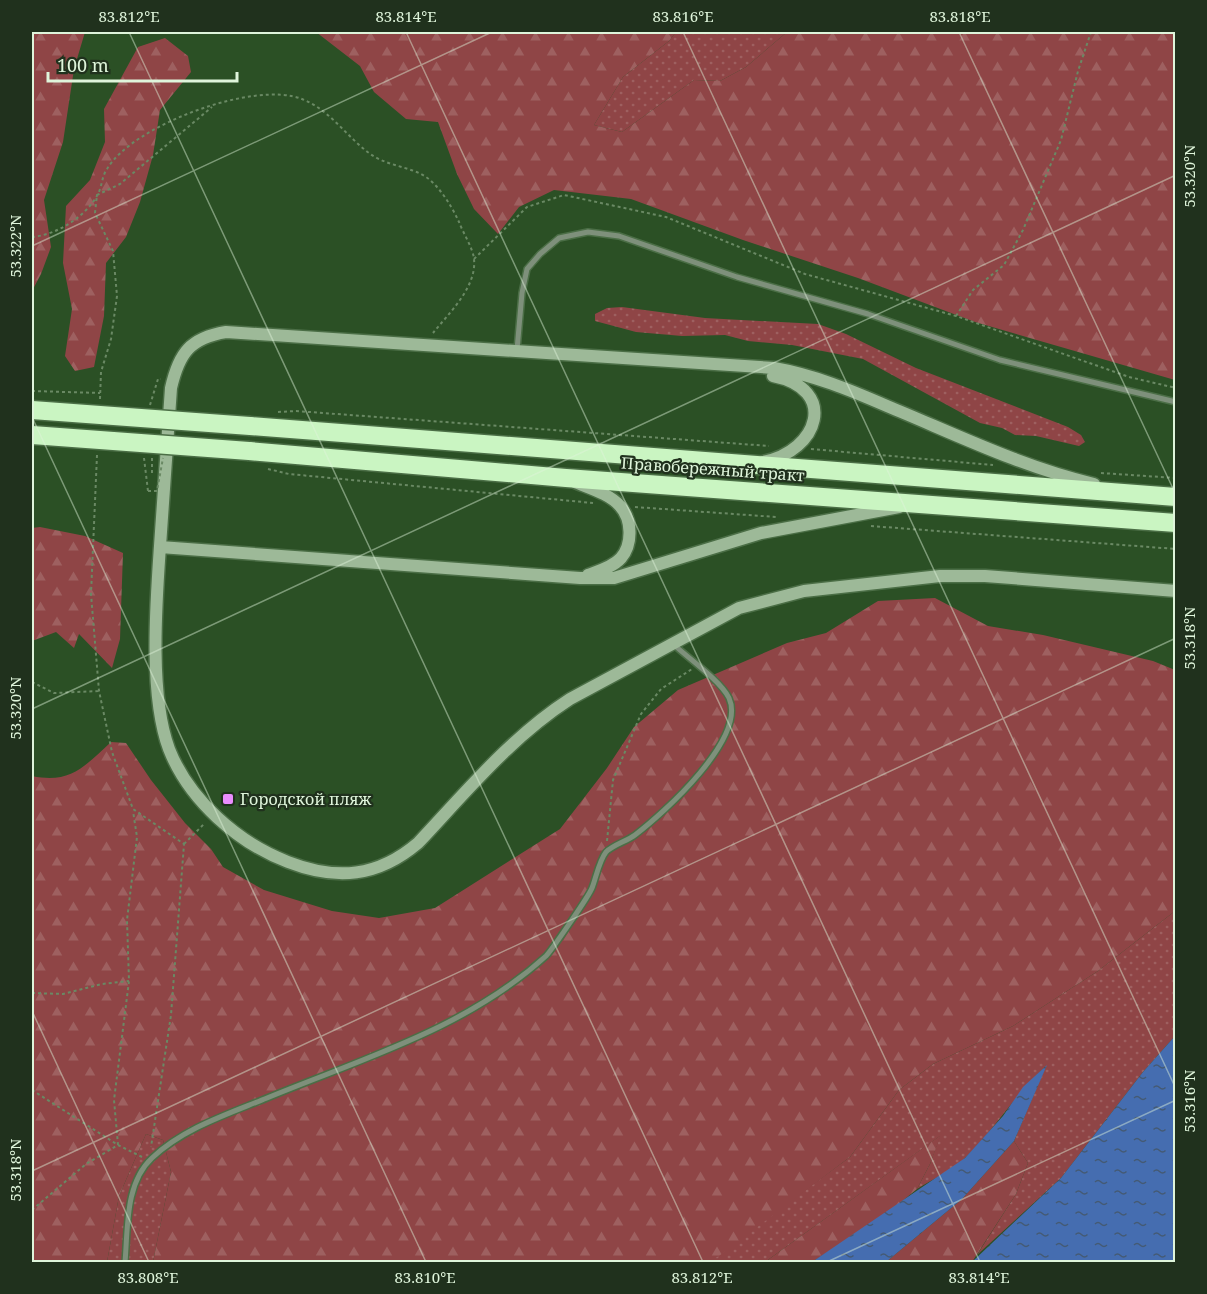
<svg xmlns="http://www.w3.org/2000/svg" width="1207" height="1294" font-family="'Noto Serif',serif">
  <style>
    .grass { fill: url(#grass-dots) }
    .forest { fill: url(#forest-firs) }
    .water { fill: url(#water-ripples) }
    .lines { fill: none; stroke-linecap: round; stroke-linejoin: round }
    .lane-casing { stroke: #4b6e46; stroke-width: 8 }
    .secondary-casing { stroke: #4b6e46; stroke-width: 15 }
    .highway-casing { stroke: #4b6e46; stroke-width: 21 }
    .path { stroke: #6a8964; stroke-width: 2; stroke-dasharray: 3 3; stroke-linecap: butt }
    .lane { stroke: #7e907b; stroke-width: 5 }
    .secondary { stroke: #9db998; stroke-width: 12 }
    .highway { stroke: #caf5c2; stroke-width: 18 }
    .highway-bridge-casing { stroke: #4b6e46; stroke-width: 21; stroke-linecap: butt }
    .path-bridge { stroke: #6a8964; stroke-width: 2; stroke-dasharray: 3 3; stroke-linecap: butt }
    .highway-bridge { stroke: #caf5c2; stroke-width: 18 }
    .ticks { fill: none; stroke: #dff5db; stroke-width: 1.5; stroke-opacity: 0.45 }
    .poi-dot { fill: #ea8dfd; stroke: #20311d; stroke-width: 2 }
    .labels { text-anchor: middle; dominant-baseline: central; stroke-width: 4.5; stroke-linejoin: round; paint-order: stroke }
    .street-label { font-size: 16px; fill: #dff5db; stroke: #20311d }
    .poi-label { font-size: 16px; fill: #dff5db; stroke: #20311d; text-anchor: start }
    .neatline { fill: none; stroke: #dff5db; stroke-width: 2 }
    .ticks-label { font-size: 15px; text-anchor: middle; fill: #dff5db }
  </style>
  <defs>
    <pattern id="grass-dots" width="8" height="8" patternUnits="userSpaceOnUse" patternTransform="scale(1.5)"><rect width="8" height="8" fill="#8f4546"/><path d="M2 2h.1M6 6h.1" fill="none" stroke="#9e6060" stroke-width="1.8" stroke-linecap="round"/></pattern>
    <pattern id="forest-firs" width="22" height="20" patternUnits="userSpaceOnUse" patternTransform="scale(1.5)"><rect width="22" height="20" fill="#8f4546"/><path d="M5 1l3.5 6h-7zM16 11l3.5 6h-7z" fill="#9e6060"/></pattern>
    <pattern id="water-ripples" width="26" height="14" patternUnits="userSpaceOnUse" patternTransform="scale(1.5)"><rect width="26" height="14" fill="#456db0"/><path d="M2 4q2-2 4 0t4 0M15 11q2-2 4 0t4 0" fill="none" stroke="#445a74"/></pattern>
  </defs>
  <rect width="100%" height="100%" fill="#2b5025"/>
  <path class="grass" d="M676 32H787L746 67 720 81 694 80 622 132 594 125 623 77 669 41Z
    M622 307 705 318 818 324 846 334 916 368 1068 427 1081 435 1085 442 1079 446 1036 436 1015 435 1002 428 980 423 863 359 792 345 748 341 725 335 682 336 636 332 595 321V314L607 308Z
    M1175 911V1036L1143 1072 1061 1178 977 1255 1016 1194 1028 1163 1014 1141 1046 1066C1016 1093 996 1128 967 1156 954 1170 933 1179 917 1189L930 1164 940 1136 765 1262H708L850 1157 899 1090 933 1064 1013 1026 1098 971Z
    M146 1134 163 1140 171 1172 153 1262H107L119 1196Z"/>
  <path class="forest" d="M32 32H85L74 69 63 142 44 200 51 247 41 274 32 291Z
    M316 32H676L669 41 623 77 594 125 622 132 694 80 720 81 746 67 787 32H1175V380L975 322 858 278 743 240 631 199 554 190 519 207 498 234 474 209 457 174 438 122 406 119 374 92 360 66Z
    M165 38 188 56 191 72 160 110 153 155 140 202 126 237 106 263 104 316 94 367 75 371 65 356 72 309 63 263 66 206 90 180 105 142 104 109 138 47Z
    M40 527 85 536 123 553 120 639 112 668 79 634 74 648 56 632 32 641V528Z
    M935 598 988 626 1043 635 1153 661 1175 670V911L1098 971 1013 1026 933 1064 899 1090 850 1157 719 1256 708 1262H153L171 1172 163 1140 146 1134 119 1196 107 1262H32V776C70 784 84 767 111 742L126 743 151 780 185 823 211 849 223 867 264 890 332 911 379 918 435 908 560 829 607 768 634 727 678 690 787 643 826 633 878 601Z
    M941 1135 930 1164 917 1189 884 1216 812 1262H765Z
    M1014 1141 1028 1163 1016 1194 972 1262H886L962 1199Z"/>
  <path class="water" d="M1175 1036V1262H972L1061 1178 1143 1072Z
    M1047 1065 1014 1141 962 1199 886 1262H812L965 1158 1003 1116 1023 1087Z"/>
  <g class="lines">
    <g class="lane-casing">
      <path id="lane" d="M517 350 522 293 527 269 540 254 559 238 588 232 619 236 737 277 868 314 1000 360 1176 402
        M125 1262C128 1228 125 1183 152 1158 184 1128 228 1114 267 1098 364 1058 467 1028 546 956 551 951 589 896 592 888 596 878 599 861 606 852 613 845 627 841 635 835 664 813 747 738 729 698 721 681 687 657 673 644"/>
    </g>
    <g class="secondary-casing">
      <path id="secondary" d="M763 462C819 451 839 389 773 376
        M575 482C589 488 610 494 620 506 632 519 633 544 621 558 613 567 599 571 588 575
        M1094 484C1022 467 955 434 887 406 850 390 814 375 774 368L226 332C190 338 179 353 171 388 167 441 164 493 160 546 156 604 149 695 169 749 189 800 238 843 288 862 337 881 378 877 418 843 466 792 511 737 570 699L739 608 804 591 940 576H985L1176 591
        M160 547 580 578H614L761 533 899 507"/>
    </g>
    <g class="highway-casing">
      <path id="highway" d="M250 426 1176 497
        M249 451 566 478 1176 523"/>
    </g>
    <path class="path" d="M32 237C56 235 86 217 98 194 102 186 102 176 107 169 133 125 255 80 302 99 330 110 346 136 369 153 383 164 403 166 419 173 437 181 451 205 459 222 463 233 473 248 474 259 477 287 449 313 433 333
      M474 259 527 207 564 195 666 217 805 274 956 316 1129 377 1176 388
      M956 316 973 290 1004 265 1023 230 1061 140 1078 71 1091 32
      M32 391 100 393
      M100 399 101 372 111 339 117 296 113 251 95 213 97 195 120 184 212 107
      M150 405 158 379H161
      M278 412 296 411 769 446
      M811 449 993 465
      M97 455 91 594 99 691 112 752 133 809 184 844 171 1015 151 1147
      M144 458 148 491
      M268 469 289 474 593 503
      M152 473V458
      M1101 473 1176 478
      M635 507 776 517
      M871 526 1176 549
      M32 682 54 693 99 691
      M607 841 613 780 641 714 661 689 692 669
      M184 844 205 823
      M32 993 63 994 102 984 129 981
      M32 1090 118 1145 142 1157
      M32 1210 86 1164 118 1145 114 1100 129 981 127 920 137 837 133 811"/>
    <use href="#lane" class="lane"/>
    <use href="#secondary" class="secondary"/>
    <use href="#highway" class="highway"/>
    <g class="highway-bridge-casing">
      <path id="highway-bridge" d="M32 410 250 426
        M32 435 249 451"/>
    </g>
    <path class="path-bridge" d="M148 491H157L163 458"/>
    <use href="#highway-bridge" class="highway-bridge"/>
  </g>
  <path class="ticks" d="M129 32 703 1262M406 32 980 1262M683 32 1176 1089M959 32 1176 495M32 246 492 32M32 417 426 1262M32 709 1176 175M32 1011 149 1262M32 1171 1176 638M827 1262 1176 1100"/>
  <rect class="poi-dot" x="222" y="793" width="12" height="12" rx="3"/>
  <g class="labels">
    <g class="street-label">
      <text transform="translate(713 469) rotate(4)">Правобережный тракт</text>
    </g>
    <g class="poi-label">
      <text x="240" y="799">Городской пляж</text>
    </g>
  </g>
  <rect width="1207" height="1294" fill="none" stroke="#20311d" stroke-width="66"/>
  <path d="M48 72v9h189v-9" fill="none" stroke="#dff5db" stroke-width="3"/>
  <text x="57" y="72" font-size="18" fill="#dff5db" stroke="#20311d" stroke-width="4.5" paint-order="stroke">100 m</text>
  <rect x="33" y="33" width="1141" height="1228" class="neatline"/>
  <g class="ticks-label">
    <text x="129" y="22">83.812°E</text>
    <text x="406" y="22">83.814°E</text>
    <text x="683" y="22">83.816°E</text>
    <text x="960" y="22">83.818°E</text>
    <text transform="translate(1190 176) rotate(-90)" y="5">53.320°N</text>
    <text transform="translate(16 246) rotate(-90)" y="5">53.322°N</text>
    <text transform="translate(1190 638) rotate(-90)" y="5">53.318°N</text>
    <text transform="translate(16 708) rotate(-90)" y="5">53.320°N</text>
    <text transform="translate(1190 1101) rotate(-90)" y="5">53.316°N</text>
    <text transform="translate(16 1170) rotate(-90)" y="5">53.318°N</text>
    <text x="148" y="1283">83.808°E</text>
    <text x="425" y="1283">83.810°E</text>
    <text x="702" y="1283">83.812°E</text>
    <text x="979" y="1283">83.814°E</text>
  </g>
</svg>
